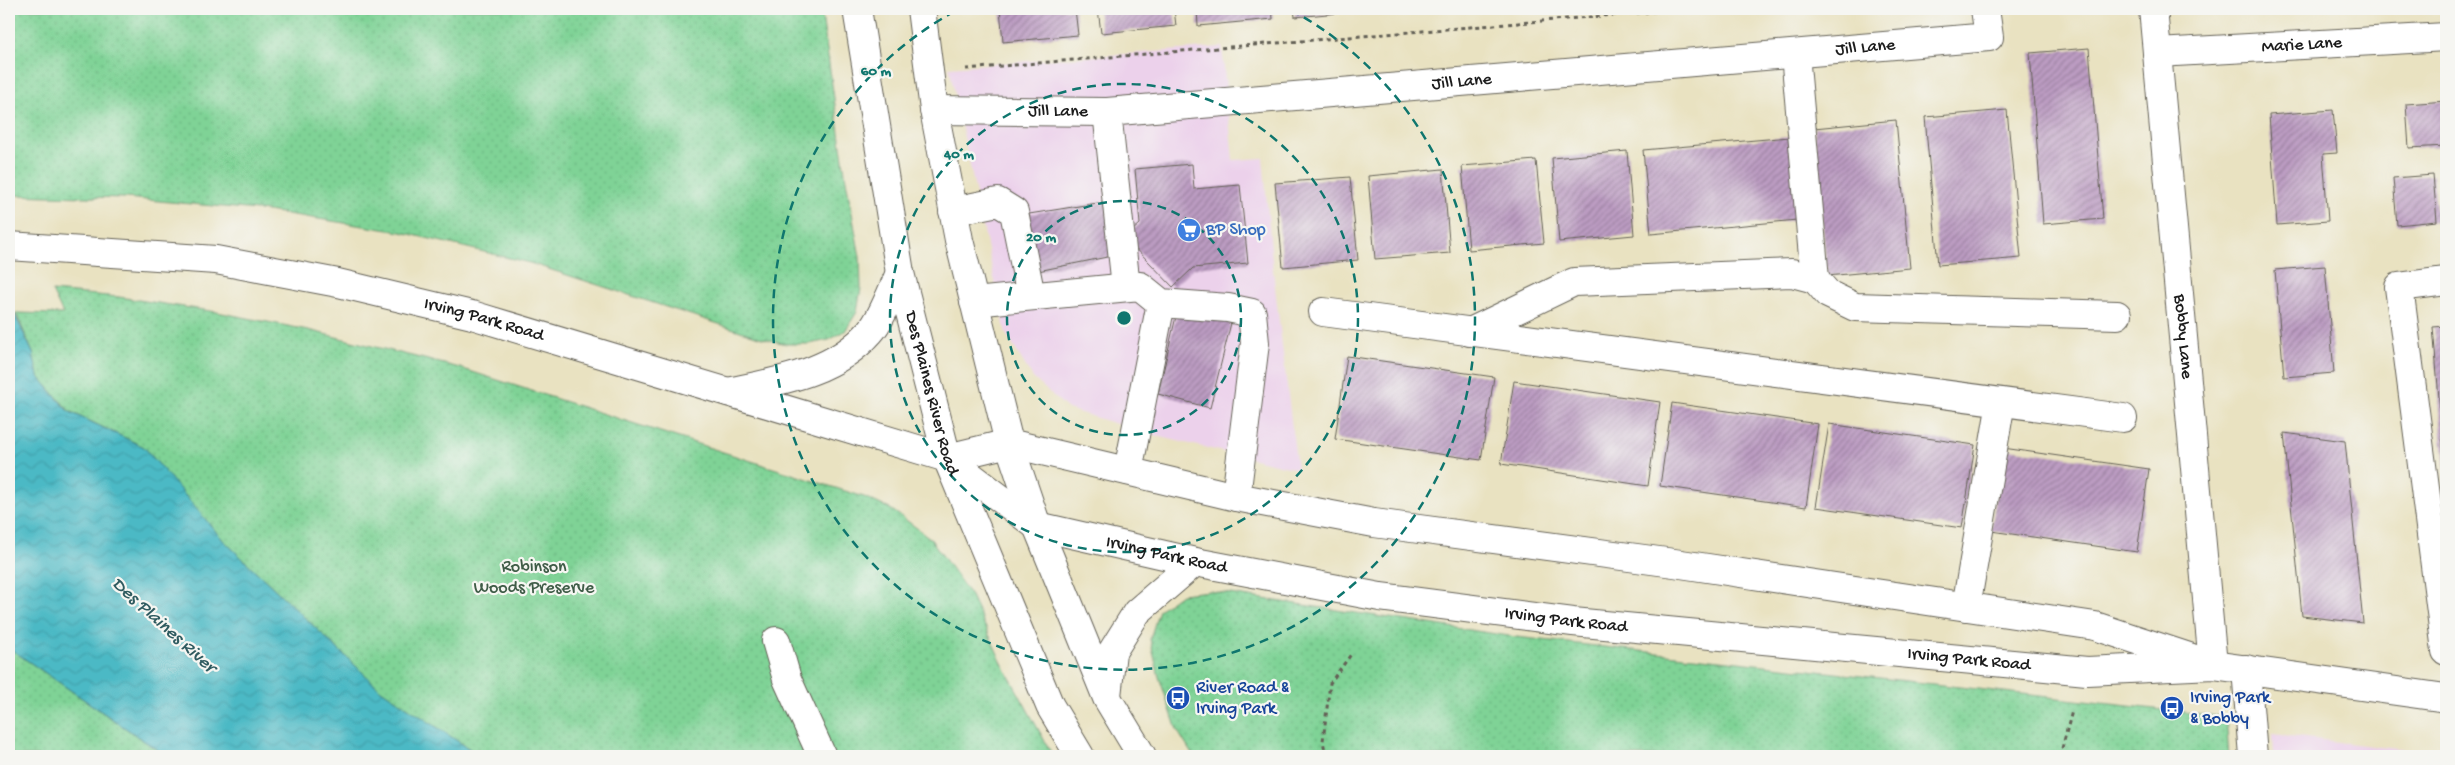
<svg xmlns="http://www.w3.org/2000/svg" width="2455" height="765" font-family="'Gochi Hand',sans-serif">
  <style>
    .built { fill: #ecd1eb }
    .park { fill: url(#park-dots); stroke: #4e7859 }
    .water { fill: url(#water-waves); stroke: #346a70 }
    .building { fill: url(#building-hatch) }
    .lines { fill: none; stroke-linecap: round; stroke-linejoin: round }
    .minor-casing { stroke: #646156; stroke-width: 30 }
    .major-casing { stroke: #646156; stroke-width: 30 }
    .path { stroke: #646156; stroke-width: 3; stroke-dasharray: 4 4; stroke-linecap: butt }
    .minor { stroke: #fff; stroke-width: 28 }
    .major { stroke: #fff; stroke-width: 28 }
    .ring { fill: none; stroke: #0f766e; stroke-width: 2.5; stroke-dasharray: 9 6 }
    .labels { text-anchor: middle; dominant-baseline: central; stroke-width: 4.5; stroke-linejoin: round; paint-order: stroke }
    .street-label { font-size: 18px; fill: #1c1c1c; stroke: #f6f6f2 }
    .shop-label { font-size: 18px; fill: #366cbe; stroke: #f6f6f2; text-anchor: start }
    .park-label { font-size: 18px; fill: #3f5c47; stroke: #f6f6f2 }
    .transit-label { font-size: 18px; fill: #164399; stroke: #f6f6f2; text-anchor: start }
    .water-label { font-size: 19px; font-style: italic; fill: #2f5b60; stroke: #f6f6f2 }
    .centre { fill: #0f766e; stroke: #f6f6f2; stroke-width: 2.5 }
    .ring-label { font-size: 15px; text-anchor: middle; font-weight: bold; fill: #0f766e; stroke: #f6f6f2; stroke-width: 4.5; stroke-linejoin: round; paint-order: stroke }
  </style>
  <defs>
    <pattern id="park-dots" width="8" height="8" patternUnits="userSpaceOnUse" patternTransform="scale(1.25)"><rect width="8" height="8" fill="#7fd396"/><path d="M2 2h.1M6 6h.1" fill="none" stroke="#6db581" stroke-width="1.8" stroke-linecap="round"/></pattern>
    <pattern id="water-waves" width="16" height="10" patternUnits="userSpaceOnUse" patternTransform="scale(1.25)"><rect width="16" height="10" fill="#4bb9c5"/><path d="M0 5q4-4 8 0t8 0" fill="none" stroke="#419ea9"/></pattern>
    <pattern id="building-hatch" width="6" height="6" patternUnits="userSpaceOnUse" patternTransform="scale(1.25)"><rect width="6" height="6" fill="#bc9cc2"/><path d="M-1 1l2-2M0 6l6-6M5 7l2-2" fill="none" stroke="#987e9d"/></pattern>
  </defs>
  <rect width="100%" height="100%" fill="#f6f6f2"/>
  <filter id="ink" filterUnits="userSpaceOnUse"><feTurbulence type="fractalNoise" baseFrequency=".02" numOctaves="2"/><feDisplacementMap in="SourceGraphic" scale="10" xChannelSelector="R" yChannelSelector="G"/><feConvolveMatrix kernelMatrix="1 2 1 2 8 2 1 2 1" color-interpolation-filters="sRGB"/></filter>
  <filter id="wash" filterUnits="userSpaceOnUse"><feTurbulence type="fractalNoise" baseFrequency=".0096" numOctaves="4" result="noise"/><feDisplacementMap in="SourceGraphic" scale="20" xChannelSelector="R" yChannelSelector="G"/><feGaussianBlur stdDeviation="1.12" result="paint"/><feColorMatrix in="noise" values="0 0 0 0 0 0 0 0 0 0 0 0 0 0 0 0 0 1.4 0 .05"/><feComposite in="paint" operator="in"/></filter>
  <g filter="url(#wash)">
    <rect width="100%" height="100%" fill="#e9e2c1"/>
    <path class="built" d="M1222 47 1233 160 1263 158 1273 271 1297 469 1156 436 1068 409 1033 378 1006 334 949 67Z
      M2273 734 2446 755V756H2274Z"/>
    <path class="park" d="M9 9H821L846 180 860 257 861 288 857 312 845 331 829 340 809 344H786L762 338 530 263 401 232 268 211 126 198 9 195Z
      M52 291 119 297 217 312 308 330 460 368 864 497 892 510 910 523 930 538 947 562 971 596 1003 665 1053 756H480L381 690 223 540 144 447 69 411 38 376 33 353 16 313 63 314Z
      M1210 591 1516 637 2226 717 2229 756H1193L1177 730 1159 677 1150 639 1159 610 1181 594Z
      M9 648 166 756H9Z"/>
    <path class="water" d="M9 302 33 353 38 376 68 411 144 447 223 540 381 690 480 756H166L9 648Z"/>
    <g id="blocks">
      <path class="building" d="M1000 9H1075L1078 35 1003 42Z
        M1098 9H1174L1176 26 1101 33Z
        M1197 9H1272L1273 19 1198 26Z
        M1294 9H1371V10L1295 17Z
        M2089 48 2103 219 2043 224 2030 53Z
        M2446 101V146L2409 148 2406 104Z
        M2007 110 2021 258 1938 265 1925 117Z
        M2333 110 2337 153 2323 154 2328 221 2277 225 2269 115Z
        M1896 120 1910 268 1827 276 1814 128Z
        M1790 137 1797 220 1651 234 1643 150Z
        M1627 151 1634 235 1559 242 1552 158Z
        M1536 160 1544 243 1469 250 1462 166Z
        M1192 164 1194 189 1240 185 1248 263 1193 268 1173 287 1125 237 1140 224 1135 169Z
        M1443 169 1450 253 1375 259 1368 176Z
        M2433 175 2437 221 2397 225 2393 178Z
        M1350 177 1358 260 1283 267 1275 183Z
        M1110 201 1117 255 1033 272 1023 215Z
        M2325 266 2334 373 2284 377 2275 270Z
        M1177 312 1231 323 1210 408 1158 394Z
        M2446 326V470H2445L2433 327Z
        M1347 356 1494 377 1481 460 1335 439Z
        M1514 381 1660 402 1648 486 1501 464Z
        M1672 403 1818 424 1806 507 1660 486Z
        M1829 424 1975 445 1962 528 1816 507Z
        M2284 433 2345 441 2363 623 2302 616Z
        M2003 448 2149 469 2137 552 1991 531Z"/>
    </g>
  </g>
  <g filter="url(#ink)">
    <use href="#blocks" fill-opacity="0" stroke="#646156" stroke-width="1"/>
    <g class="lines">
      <g class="minor-casing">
        <g id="minor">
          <path id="s1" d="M2153 9 2213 665"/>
          <path id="s2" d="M2157 53 2446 37"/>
          <path id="s3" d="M934 110 1107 112 1989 37 1985 9"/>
          <path d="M1107 112 1126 287"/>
          <path d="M953 211 998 202 1014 212 1031 296"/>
          <path d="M1815 279 1828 294 1855 307 2117 315"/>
          <path d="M2446 281 2399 287 2446 651"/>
          <path d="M974 302 1140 286 1161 303 1228 308 1252 313 1255 343 1236 497"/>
          <path d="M1323 312 2123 418"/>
          <path d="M1470 332 1574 282 1792 273 1815 279 1795 54"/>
          <path d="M1128 471 1161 303"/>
          <path d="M1966 607 2001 402"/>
          <path d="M776 641 787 679 822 756"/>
          <path d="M2246 669 2253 756"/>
        </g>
      </g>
      <g class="major-casing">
        <g id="major">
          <path id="s4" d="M857 9 900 273 947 458 1050 706 1080 756"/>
          <path d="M921 9 934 110 959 240 1009 443 1037 526 1107 698 1142 756"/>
          <path id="s5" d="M9 246 216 260 338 283 472 315 947 458 1037 526 1195 562 1380 597 1573 622 2087 671 2213 665 2446 698"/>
          <path d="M728 392C779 381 834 373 870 332 882 319 892 290 900 273"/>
          <path d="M947 458 1009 443 1236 497 1374 523 1674 563 2095 626 2198 660"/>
          <path d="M1107 696 1112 652 1137 612 1195 562"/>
        </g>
      </g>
      <path class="path" d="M966 69 1686 9
        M1326 756 1323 741 1330 683 1352 653
        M2060 756 2072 711"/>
      <use href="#minor" class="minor"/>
      <use href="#major" class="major"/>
    </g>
  </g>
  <g class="ring">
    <circle cx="1124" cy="318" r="117"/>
    <circle cx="1124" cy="318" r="234"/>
    <path d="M1291 10A351 351 0 1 1 957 10"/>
  </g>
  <defs>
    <g id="supermarket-disc" transform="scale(1.25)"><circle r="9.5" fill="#3f7fe0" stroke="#f6f6f2"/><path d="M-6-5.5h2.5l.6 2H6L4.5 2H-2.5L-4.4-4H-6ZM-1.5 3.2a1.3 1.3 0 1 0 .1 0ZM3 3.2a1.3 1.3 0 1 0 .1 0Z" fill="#fff"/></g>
    <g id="bus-disc" transform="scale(1.25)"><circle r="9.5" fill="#1a4fb4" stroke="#f6f6f2"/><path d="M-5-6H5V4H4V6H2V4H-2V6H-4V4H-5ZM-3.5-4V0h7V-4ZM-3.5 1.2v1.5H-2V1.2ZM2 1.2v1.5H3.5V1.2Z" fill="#fff"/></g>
  </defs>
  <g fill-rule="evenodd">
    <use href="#supermarket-disc" x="1189" y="230"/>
    <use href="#bus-disc" x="1178" y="698"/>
    <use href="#bus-disc" x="2172" y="708"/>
  </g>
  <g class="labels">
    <g class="street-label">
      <text stroke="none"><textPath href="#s2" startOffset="145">Marie Lane</textPath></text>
      <text stroke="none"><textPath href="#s3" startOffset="934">Jill Lane</textPath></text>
      <text stroke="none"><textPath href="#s3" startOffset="529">Jill Lane</textPath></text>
      <text stroke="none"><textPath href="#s3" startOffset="124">Jill Lane</textPath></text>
      <text stroke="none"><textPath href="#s5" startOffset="482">Irving Park Road</textPath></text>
      <text stroke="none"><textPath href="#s1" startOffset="329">Bobby Lane</textPath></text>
      <text stroke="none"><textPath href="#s4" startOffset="392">Des Plaines River Road</textPath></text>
      <text stroke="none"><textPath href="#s5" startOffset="1211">Irving Park Road</textPath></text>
      <text stroke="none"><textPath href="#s5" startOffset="1616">Irving Park Road</textPath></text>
      <text stroke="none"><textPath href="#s5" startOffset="2021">Irving Park Road</textPath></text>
    </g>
    <g class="shop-label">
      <text x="1206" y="230">BP Shop</text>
    </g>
    <g class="park-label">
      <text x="534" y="567">Robinson<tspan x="534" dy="21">Woods Preserve</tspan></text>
    </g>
    <g class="transit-label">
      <text x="1196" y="688">River Road &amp;<tspan x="1196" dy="21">Irving Park</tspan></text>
      <text x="2190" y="698">Irving Park<tspan x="2190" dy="21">&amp; Bobby</tspan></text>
    </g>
    <g class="water-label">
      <text transform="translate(163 626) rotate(42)">Des Plaines River</text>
    </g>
  </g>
  <circle cx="1124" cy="318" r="8" class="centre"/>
  <g class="ring-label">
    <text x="876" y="75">60 m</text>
    <text x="959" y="158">40 m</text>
    <text x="1041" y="241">20 m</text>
  </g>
  <rect width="2455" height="765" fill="none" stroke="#f6f6f2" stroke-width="30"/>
</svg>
